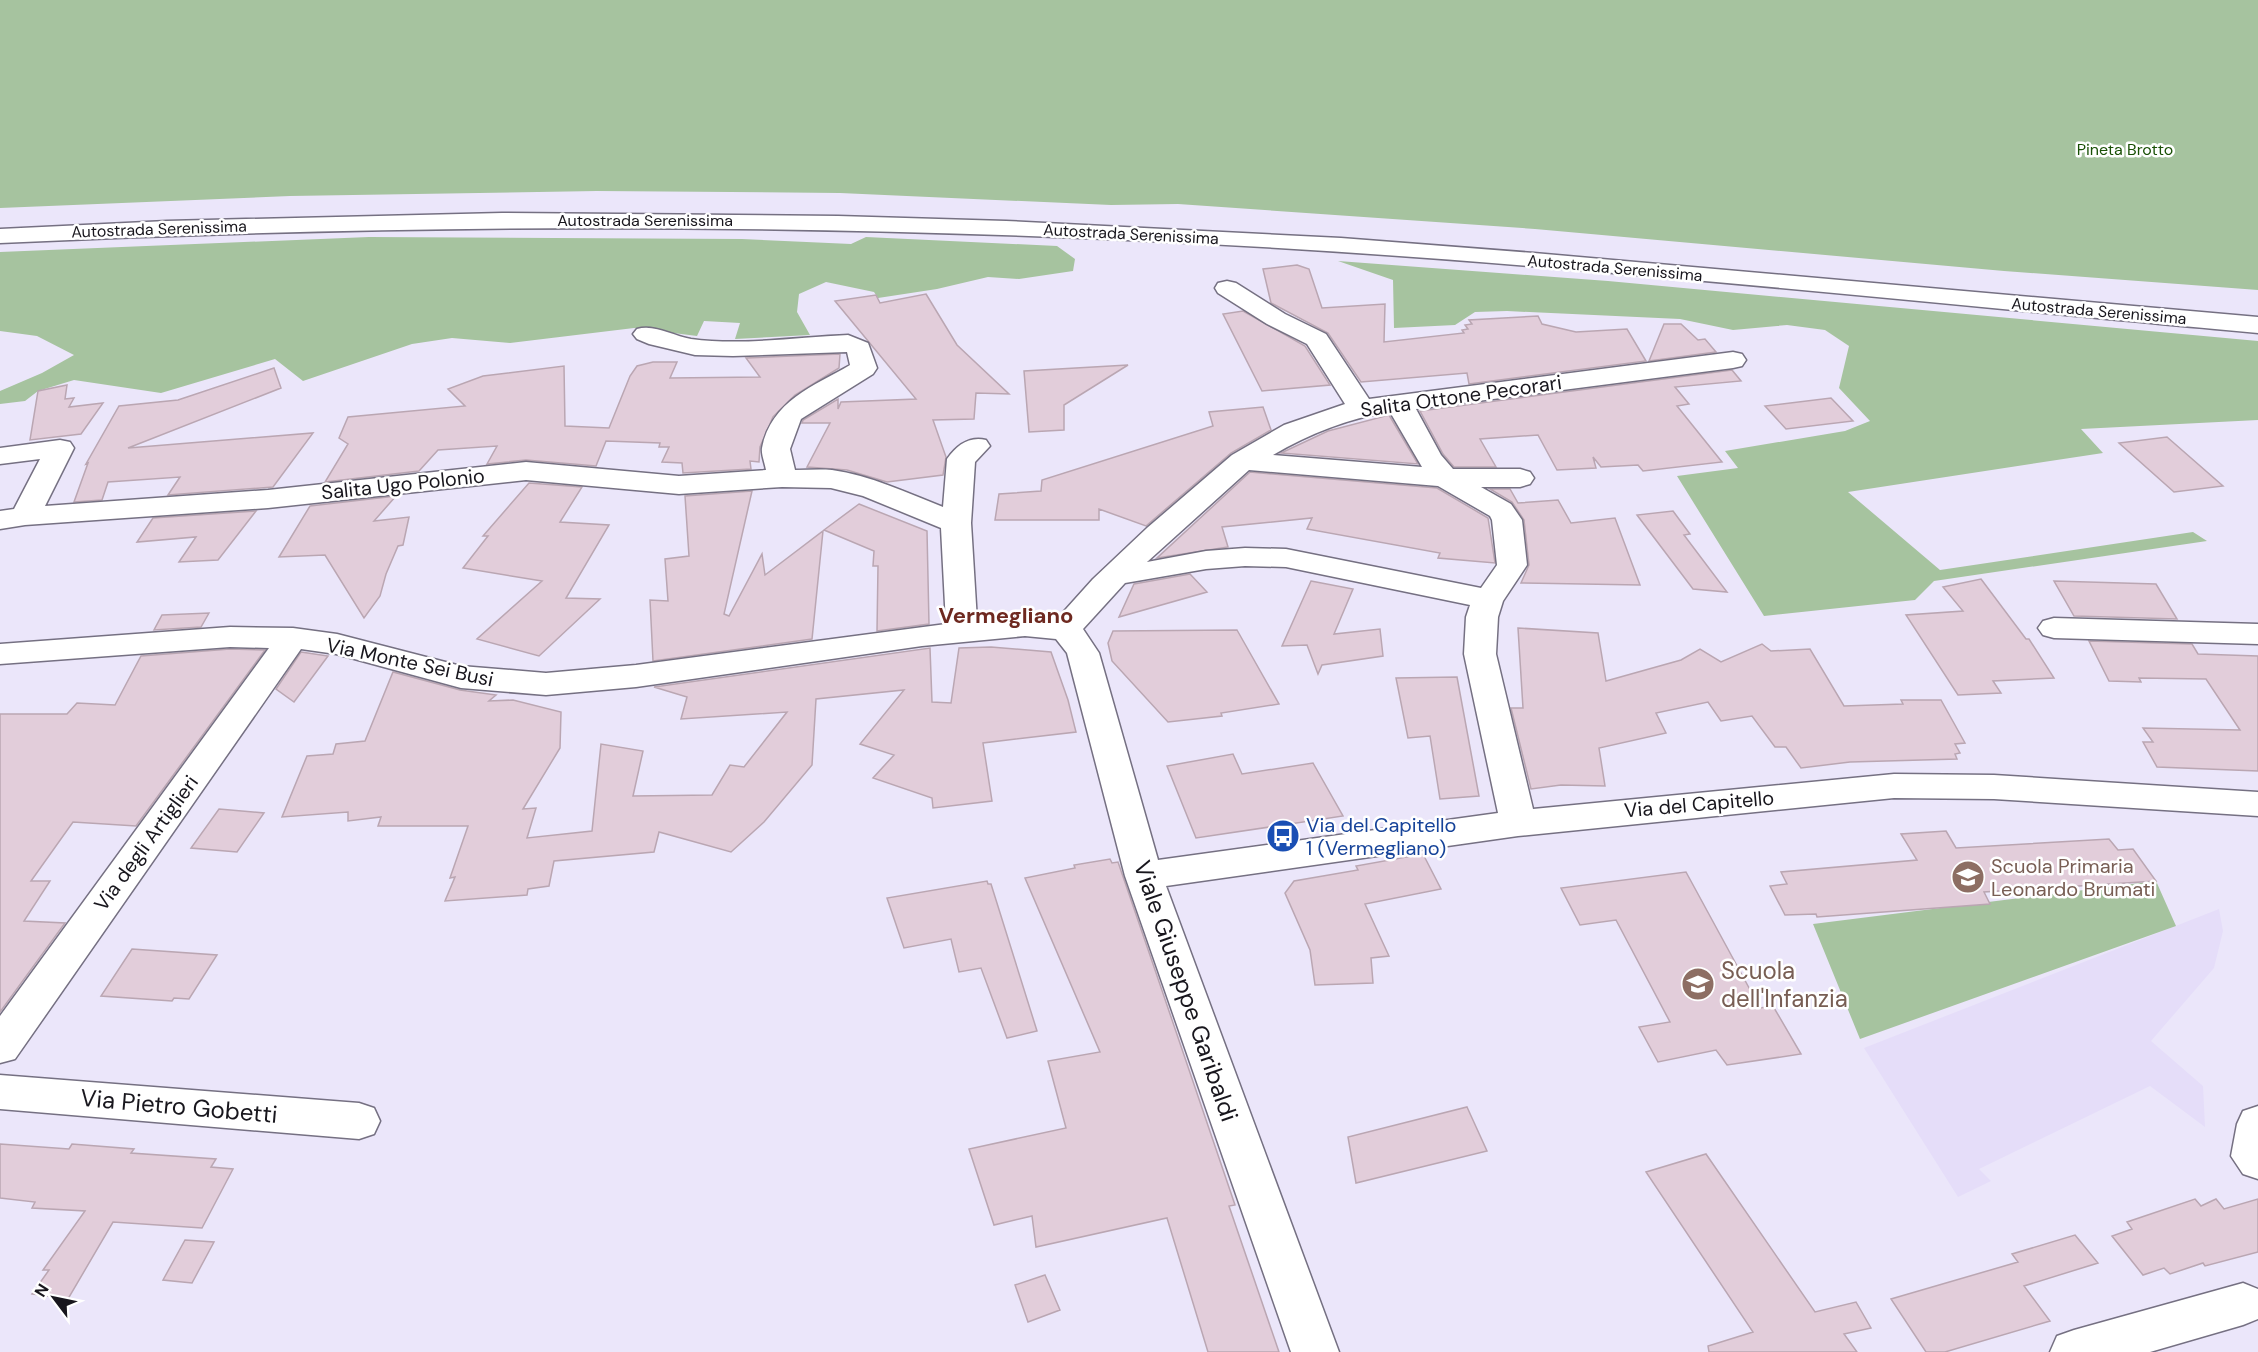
<svg xmlns="http://www.w3.org/2000/svg" width="2258" height="1352" font-family="'DM Sans',sans-serif">
  <style>
    .built { fill: #e5ddf9 }
    .green { fill: #a6c39f }
    .building { fill: #e2cdda; stroke: #baa6b2; stroke-width: 1.5 }
    .lines { fill: none; stroke-linecap: round; stroke-linejoin: round }
    .minor-casing { stroke: #757082; stroke-width: 3 }
    .motorway-casing { stroke: #757082; stroke-width: 3 }
    .minor { fill: #fff; fill-rule: evenodd }
    .motorway { fill: #fff; fill-rule: evenodd }
    .labels { text-anchor: middle; dominant-baseline: central; stroke-width: 5; stroke-linejoin: round; paint-order: stroke }
    .far-park-label { font-size: 16px; fill: #195005; stroke: #fff }
    .far-street-label { font-size: 16px; fill: #18161d; stroke: #fff }
    .street-label { font-size: 20px; fill: #18161d; stroke: #fff }
    .transit-label { font-size: 20px; fill: #164399; stroke: #fff; text-anchor: start }
    .education-label { font-size: 20px; fill: #785e54; stroke: #fff; text-anchor: start }
    .quarter-label { font-size: 22px; font-weight: bold; fill: #6e2920; stroke: #fff }
    .near-education-label { font-size: 24px; fill: #785e54; stroke: #fff; text-anchor: start }
    .near-street-label { font-size: 24px; fill: #18161d; stroke: #fff }
  </style>
  <rect width="100%" height="100%" fill="#ebe6fa"/>
  <path class="built" d="M2219 909 2223 931 2214 968 2151 1041 2203 1086 2205 1127 2150 1086 1979 1169 1991 1181 1958 1197 1864 1048Z"/>
  <path class="green" d="M0 0H2258V290L2004 271 1535 229 1178 204 1111 205 840 193 597 191 290 196 0 208Z
    M369 237 742 239 851 244 866 237 1057 246 1075 259 1073 271 1019 279 988 277 937 289 878 298 874 292 826 282 799 294 797 312 810 335 735 339 740 323 704 321 697 336 634 328 510 343 452 338 412 344 303 381 275 359 161 393 74 380 38 391 25 401 0 404V391L42 373 74 355 37 336 0 331V252Z
    M1338 261 1608 281 2258 341V420L2081 429 2103 453 1848 492 1940 570 2193 532 2207 541 1934 581 1915 600 1764 616 1677 476 1738 468 1725 451 1845 431 1870 421 1839 388 1849 346 1825 330 1787 325 1733 330 1680 319 1507 311 1475 312 1455 325 1394 328 1393 280Z
    M2156 881 2176 926 1860 1039 1813 924Z"/>
  <path class="building" d="M1297 265 1309 269 1322 308 1385 304 1384 342 1464 333 1462 330 1468 329 1465 325 1472 324 1469 320 1538 316 1542 324 1576 332 1627 329 1646 361 1469 384 1467 373 1361 382 1328 333 1271 303 1263 269Z
    M926 294 957 345 1009 394 976 393 974 419 933 420 946 457 943 475 887 482 847 470 807 467 830 423H802L803 420 838 399V409L841 402 916 399 835 301 876 295 880 303Z
    M1243 311 1305 346 1330 385 1262 391 1223 314Z
    M1664 324H1681L1698 340 1705 339 1716 352 1649 361Z
    M840 354 839 368 795 395 773 417 760 447 759 462 750 461 751 469 683 473 682 463 662 462 669 447H659L660 443 606 441 596 466 526 460 487 464 497 446 438 450 419 471 325 482 348 444 339 438 348 417 465 406 448 389 483 376 564 366 565 426 609 428 630 376 637 366 653 362H677L670 378 760 377 746 358Z
    M1128 365 1064 405V430L1029 432 1024 371Z
    M274 368 281 388 128 448 313 433 273 487 168 495 180 477 108 482 102 500 74 502 88 463 86 464 119 406 178 400Z
    M1732 370 1741 381 1675 387 1689 404 1677 406 1722 462 1643 471 1638 465 1601 467 1593 457 1596 468 1557 470 1538 435 1480 439 1496 467H1454L1443 454 1420 411Z
    M67 385 65 399 74 398 69 407 103 403 81 434 30 440 38 391Z
    M1831 398 1853 421 1786 429 1765 406Z
    M1263 407 1271 430 1231 453 1146 526 1099 509V520H995L999 494 1041 491 1042 480 1213 426 1209 412Z
    M1389 415 1418 464 1281 453 1328 431Z
    M2167 437 2223 486 2174 492 2119 443Z
    M1250 472 1437 488 1488 518 1495 563 1438 558 1440 553 1307 529 1312 518 1222 527 1228 547 1157 558Z
    M529 483 582 487 560 522 609 525 566 598 600 599 539 656 477 639 542 581 463 568 488 536H483Z
    M1490 489H1510L1518 503 1558 500 1571 523 1615 518 1640 585 1521 583 1529 565 1524 520 1512 502Z
    M752 491 724 614 729 616 762 554 765 575 823 531 812 639 653 661 650 600 668 601 665 559 689 556 685 496Z
    M396 496 374 521 409 517 403 545 398 546 386 574 380 596 364 618 325 555 279 557 310 506Z
    M859 504 927 531 929 624 877 631 878 566H873L874 551 824 530Z
    M256 511 218 560 179 562 196 537 137 542 153 518Z
    M1673 511 1690 534 1684 535 1727 592 1693 589 1637 515Z
    M1190 574 1207 592 1119 617 1134 584Z
    M1981 579 2026 639H2029L2054 678 1993 681 2001 693 1958 695 1906 615 1963 611 1943 587Z
    M1311 581 1353 589 1334 634 1380 629 1383 656 1322 665 1318 674 1307 645 1282 646Z
    M2054 581 2156 584 2177 619 2074 616Z
    M209 613 201 627 154 630 162 615Z
    M1518 628 1598 633 1606 681 1681 660 1700 649 1721 662 1762 644 1771 651 1810 649 1844 706 1903 704 1901 700H1941L1965 743 1955 744 1960 753 1955 754 1957 759 1850 762 1801 768 1786 747H1775L1752 716 1721 721 1708 702 1656 713 1666 733 1599 748 1605 786 1561 785 1531 789 1511 708H1523Z
    M1237 630 1279 704 1221 713 1222 716 1168 722 1112 661 1108 643 1113 631Z
    M2089 641 2192 644 2198 654 2258 656V771L2157 767 2143 742H2153L2143 728 2240 730 2206 679 2139 678 2141 682 2109 681Z
    M991 647 1051 652 1068 700 1076 732 983 743 992 801 933 808 932 798 873 778 894 755 860 744 904 690 816 699 812 765 764 822 731 852 659 832 654 852 554 861 549 886 528 889 527 895 445 901 455 877 450 878 468 826H378L381 817 348 821V812L282 817 307 756 333 754 336 744 365 741 393 672 460 690 496 695 489 701 513 700 561 712 560 748 523 809 536 808 527 838 592 831 601 744 643 751 633 796 712 795 730 765 744 767 787 712 681 719 687 697 654 687 930 648 932 702 951 703 959 648Z
    M230 649 265 650 136 826 73 822 31 881H50L24 921 65 923 0 1012V714H67L77 703 115 705 141 656Z
    M301 652 328 656 294 702 276 689Z
    M1457 677 1479 796 1440 799 1430 736 1408 738 1396 678Z
    M1233 754 1242 774 1313 763 1343 816 1196 838 1167 766Z
    M219 809 264 813 237 852 191 848Z
    M1946 831 1956 848 2109 839 2118 850 2133 849 2156 881 1984 892 1990 904 1817 917 1816 914 1785 915 1770 886 1787 884 1781 872 1917 860 1901 834Z
    M1423 854 1441 889 1365 904 1389 956 1371 958 1373 983 1315 985 1310 950 1285 893 1294 881 1358 870 1356 866Z
    M1110 859 1112 863 1118 862 1153 964 1235 1205 1229 1206 1279 1352H1208L1167 1218 1036 1247 1032 1216 994 1225 969 1149 1066 1128 1048 1061 1100 1052 1025 878 1075 868 1074 865Z
    M1686 872 1760 1008 1773 1006 1801 1054 1727 1065 1716 1050 1658 1062 1639 1027 1670 1022 1616 920 1580 925 1561 888Z
    M987 881 988 884H991L1037 1031 1007 1038 981 968 959 972 951 939 904 948 887 898Z
    M132 949 217 955 189 999 174 998 172 1001 101 996Z
    M1467 1107 1487 1151 1356 1183 1348 1137Z
    M0 1144 69 1149 72 1144 134 1149 131 1153 216 1159 211 1167 233 1169 202 1228 113 1222 68 1299 32 1294 49 1270H43L85 1211 32 1208 35 1202 0 1198Z
    M1706 1154 1815 1312 1856 1302 1871 1328 1844 1334 1857 1352H1709L1708 1346 1753 1332 1646 1172Z
    M2195 1199 2201 1206 2216 1199 2224 1209 2258 1199V1252L2205 1266 2203 1263 2170 1274 2164 1268 2143 1275 2112 1236 2132 1229 2127 1222Z
    M2075 1235 2098 1263 2024 1286 2050 1321 1945 1352H1926L1891 1299 2018 1262 2012 1254Z
    M185 1240 214 1242 192 1283 163 1280Z
    M1045 1275 1060 1310 1028 1322 1015 1285Z"/>
  <g class="lines">
    <g class="minor-casing">
      <path id="minor" d="M1227 281 1236 283 1285 314 1326 334 1369 399 1733 352 1742 354 1746 360 1742 366 1733 368 1416 409 1441 455 1453 469H1520L1530 472 1534 478 1530 484 1520 487H1481L1511 504 1522 520 1527 565 1503 601 1498 617 1496 654 1533 809 1894 774 1994 775 2258 792V816L1994 799 1894 798 1518 836 1166 886 1339 1352H1291L1125 876 1067 653 1056 639 1025 636 922 646 636 687 546 695 461 688 336 654 301 649 15 1059 0 1063V1016L269 648 230 647 0 664V644L230 627 293 628 337 634 461 666 546 673 636 665 946 624 941 528 863 496 831 488 782 487 679 494 526 480 268 508 25 525 0 529V511L14 509 40 459 0 464V448L60 440 70 442 74 448 45 506 268 490 526 462 679 476 766 470C765 464 761 454 762 448 771 401 814 386 850 365L847 352 733 356 695 355 649 344 637 339 633 334 637 329C655 324 673 336 691 339 742 346 796 337 848 335L868 343 877 368 873 374 801 419 790 449 795 470C807 470 820 469 832 470 870 475 907 493 943 507L947 459C957 445 969 436 986 440L990 446 975 462 971 523 977 621 1025 616 1057 619 1093 579 1147 528 1232 455 1284 425 1345 404 1307 344 1267 324 1218 293 1215 288 1218 283ZM1390 412 1422 467 1273 455C1309 434 1348 418 1390 412ZM1249 470 1438 486 1490 516 1492 520 1497 565 1481 588 1286 549 1245 548 1206 551 1147 562ZM1245 566 1286 567 1470 605 1466 617 1464 654 1498 813 1158 860 1099 653 1083 629 1125 583 1206 569Z
        M2054 618 2258 624V644L2054 638 2043 635 2038 628 2043 621Z
        M0 1075 359 1103 374 1108 380 1121 374 1134 359 1139 0 1109Z
        M2258 1106V1179L2243 1174 2231 1156 2237 1124 2243 1111Z
        M2243 1283 2258 1289V1319L2243 1325 2150 1352H2050L2057 1336 2074 1330Z"/>
    </g>
    <g class="motorway-casing">
      <path id="motorway" d="M502 213 838 216 1006 221 1341 238 1534 253 2258 317V333C1896 300 1534 260 1170 242 780 223 390 224 0 243V229L167 221Z"/>
    </g>
    <use href="#minor" class="minor"/>
    <use href="#motorway" class="motorway"/>
  </g>
  <defs>
    <g id="bus-disc" transform="scale(1.725)"><circle r="9.5" fill="#1a4fb4" stroke="#fff"/><path d="M-5-6H5V4H4V6H2V4H-2V6H-4V4H-5ZM-3.5-4V0h7V-4ZM-3.5 1.2v1.5H-2V1.2ZM2 1.2v1.5H3.5V1.2Z" fill="#fff"/></g>
    <g id="school-disc" transform="scale(1.725)"><circle r="9.5" fill="#8d6e63" stroke="#fff"/><path d="M0-5L7-2L0 1L-7-2ZM-4 1L0 2.5L4 1V4Q0 6-4 4Z" fill="#fff"/></g>
  </defs>
  <g fill-rule="evenodd">
    <use href="#bus-disc" x="1283" y="836"/>
    <use href="#school-disc" x="1968" y="877"/>
    <use href="#school-disc" x="1698" y="984"/>
  </g>
  <g class="labels">
    <g class="far-park-label">
      <text x="2125" y="149">Pineta Brotto</text>
    </g>
    <g class="far-street-label">
      <text x="645" y="220">Autostrada Serenissima</text>
      <text transform="translate(159 229) rotate(-2)">Autostrada Serenissima</text>
      <text transform="translate(1131 234) rotate(3)">Autostrada Serenissima</text>
      <text transform="translate(1615 268) rotate(5)">Autostrada Serenissima</text>
      <text transform="translate(2099 311) rotate(5)">Autostrada Serenissima</text>
    </g>
    <g class="street-label">
      <text transform="translate(1461 396) rotate(-8)">Salita Ottone Pecorari</text>
      <text transform="translate(403 484) rotate(-6)">Salita Ugo Polonio</text>
      <text transform="translate(410 662) rotate(12)">Via Monte Sei Busi</text>
      <text transform="translate(1699 804) rotate(-5)">Via del Capitello</text>
      <text transform="translate(146 843) rotate(-54)">Via degli Artiglieri</text>
    </g>
    <g class="transit-label">
      <text x="1306" y="825">Via del Capitello<tspan x="1306" dy="23">1 (Vermegliano)</tspan></text>
    </g>
    <g class="education-label">
      <text x="1991" y="866">Scuola Primaria<tspan x="1991" dy="23">Leonardo Brumati</tspan></text>
    </g>
    <g class="quarter-label">
      <text x="1006" y="615">Vermegliano</text>
    </g>
    <g class="near-education-label">
      <text x="1721" y="970">Scuola<tspan x="1721" dy="28">dell'Infanzia</tspan></text>
    </g>
    <g class="near-street-label">
      <text transform="translate(1186 991) rotate(71)">Viale Giuseppe Garibaldi</text>
      <text transform="translate(179 1106) rotate(5)">Via Pietro Gobetti</text>
    </g>
  </g>
  <g transform="translate(54 1298) rotate(302)" stroke="#ffffff" stroke-width="4.5" paint-order="stroke">
  <path d="M0-4.5L10 22L0 15L-10 22Z" fill="#18161d"/>
  <text y="-9" font-size="16" font-weight="bold" text-anchor="middle" fill="#18161d">N</text>
  </g>
</svg>
